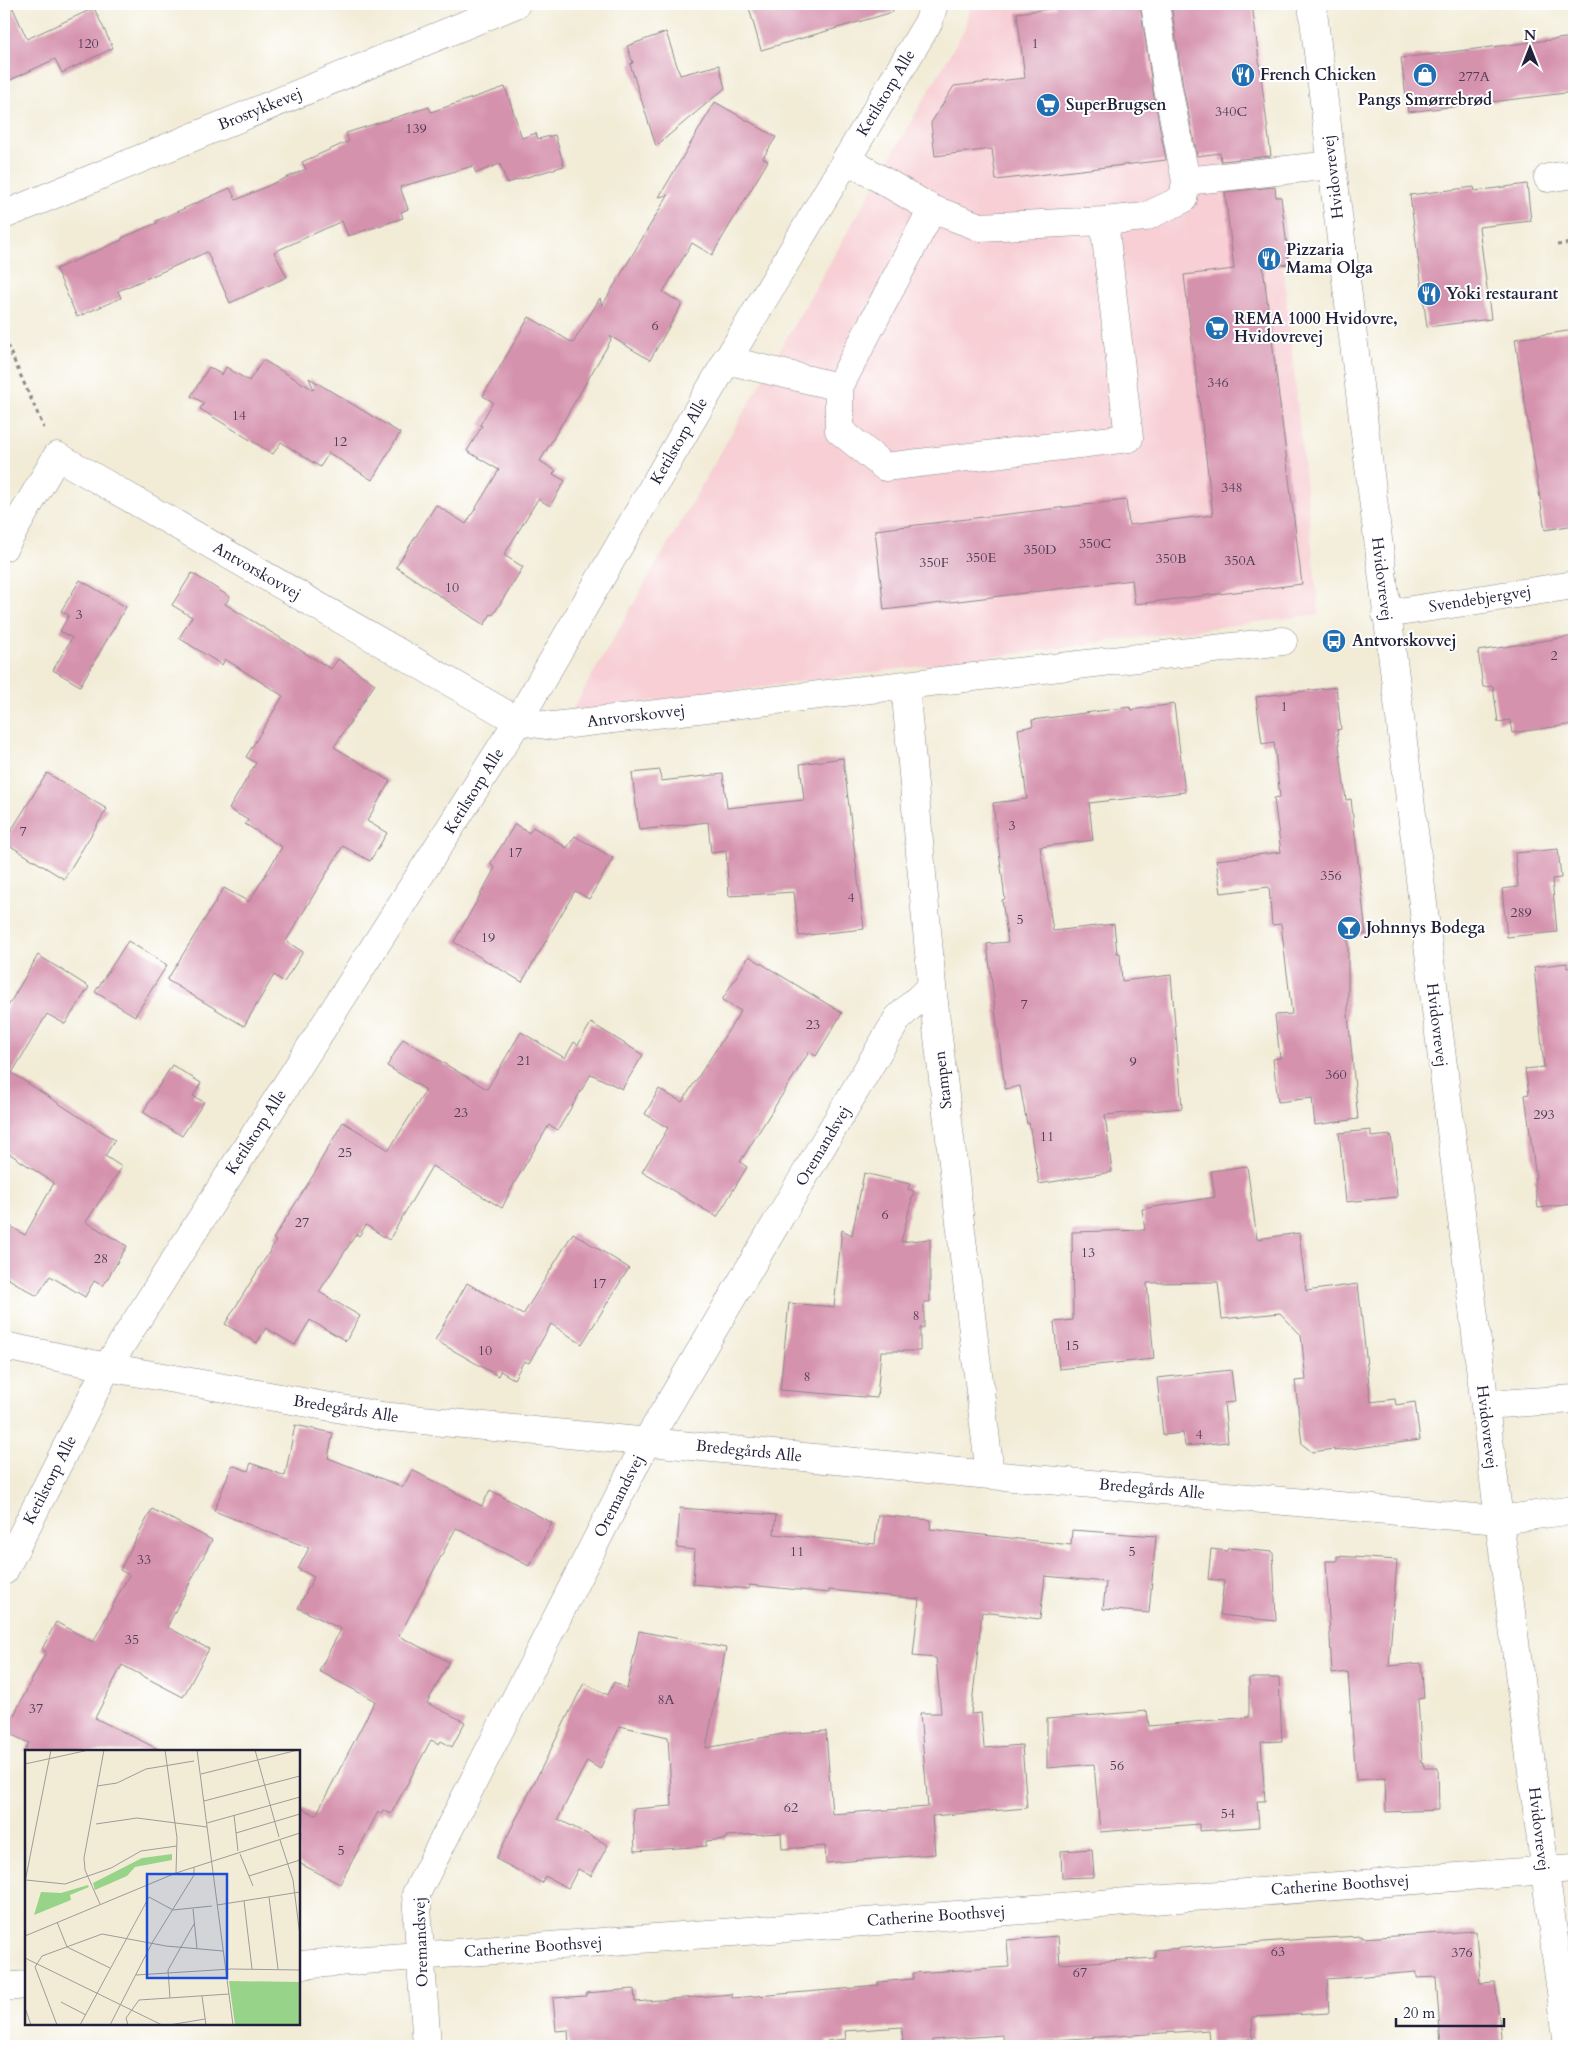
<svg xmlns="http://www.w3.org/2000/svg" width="1578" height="2050" font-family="Cardo,serif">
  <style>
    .built { fill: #f7cfd4 }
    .building { fill: #d592ad }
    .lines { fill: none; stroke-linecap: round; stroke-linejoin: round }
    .minor-casing { stroke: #8a8789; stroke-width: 29 }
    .path { stroke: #8a8789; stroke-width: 3; stroke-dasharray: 4 4; stroke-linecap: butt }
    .minor { stroke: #fff; stroke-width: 28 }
    .labels { text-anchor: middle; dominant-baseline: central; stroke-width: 4; stroke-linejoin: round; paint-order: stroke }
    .number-label { font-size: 14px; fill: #4f3e58 }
    .poi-label { font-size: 16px; font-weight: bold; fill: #22223b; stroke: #fff; text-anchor: start }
    .street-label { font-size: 16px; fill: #22223b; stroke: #fff }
    .inset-road { fill: none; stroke: #9f9b99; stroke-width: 1 }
    .view { fill: #1d4ed8; fill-opacity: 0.15; stroke: #1d4ed8; stroke-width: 2.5 }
    .inset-edge { fill: none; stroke: #22223b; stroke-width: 2.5 }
  </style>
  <rect width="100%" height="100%" fill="#fff"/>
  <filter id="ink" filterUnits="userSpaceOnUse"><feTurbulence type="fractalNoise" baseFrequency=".02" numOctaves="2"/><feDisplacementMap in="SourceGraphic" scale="10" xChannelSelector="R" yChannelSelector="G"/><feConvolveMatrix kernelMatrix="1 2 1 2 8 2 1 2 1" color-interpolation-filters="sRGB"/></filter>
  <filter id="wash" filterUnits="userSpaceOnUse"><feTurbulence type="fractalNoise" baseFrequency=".0096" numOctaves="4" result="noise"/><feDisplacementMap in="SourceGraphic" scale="20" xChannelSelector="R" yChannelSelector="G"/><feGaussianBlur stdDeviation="1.12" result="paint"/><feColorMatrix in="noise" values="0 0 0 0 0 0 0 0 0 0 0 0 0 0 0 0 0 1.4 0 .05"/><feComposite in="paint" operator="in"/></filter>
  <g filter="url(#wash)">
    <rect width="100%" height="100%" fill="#f2ecd7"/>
    <path class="built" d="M971 4H1256L1319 614 571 712 964 30Z"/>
    <g id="blocks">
      <path class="building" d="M4 4H11L27 39 94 8 113 48 62 73 55 59 4 83Z
        M748 4H892L893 12 761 50Z
        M1056 4H1140L1153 91 1166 160 996 180 992 149 935 156 931 123 954 86 1025 78 1017 13 1057 8Z
        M1171 4H1252L1271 156 1221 161 1220 153 1197 156 1183 86Z
        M666 32 680 75 719 65 725 88 656 146 630 64 633 63 627 46Z
        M1574 37V92L1408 112 1401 58Z
        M505 87 522 138 536 133 538 139 555 135 564 166 507 183 500 164 476 173 473 166 400 187 408 209 401 212 403 218 348 236 342 221 274 252 287 277 230 303 207 252 118 291 121 298 77 317 56 269 122 240V238L157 223 156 221 230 188 236 200 306 169 302 162 349 141 346 133 429 107 431 112Z
        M715 102 776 137 763 158 768 161 712 255 692 243 663 292 682 304 650 360 610 336 611 340 540 461 556 471 553 474 565 481 550 506 538 499 504 555 523 567 493 615 491 614 484 625 396 567 436 505 466 524 499 470 467 451 482 426 480 425 493 402 483 396 529 317 573 343 600 298 602 306 668 195 659 197Z
        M1527 184 1531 221 1479 227 1491 319 1427 327 1410 195 1474 187 1475 191Z
        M1275 187 1276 197H1281L1289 264 1263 267 1302 584 1135 604 1132 580 884 610 875 530 1126 500 1129 525 1213 515 1184 275 1234 269 1225 192Z
        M1574 330V525L1545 530 1515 339Z
        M263 360 314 390 309 378 400 433 372 480 329 453 320 467 281 442 273 454 200 409 204 403 191 396 209 367 222 375 226 367 249 381Z
        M192 573 230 597 225 604 331 669 338 659 375 684 334 747 390 781 367 821 387 833 370 861 343 846 286 941 303 952 284 982 274 975 244 1026 167 980 224 888 249 902 282 847 245 824 248 820 229 809 256 763 246 757 283 696 225 659 222 665 179 638 192 617 172 605Z
        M80 580 126 607 80 686 53 670 72 638 60 631 69 615 61 611Z
        M1574 636V724L1512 733 1510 720 1498 722 1493 686 1483 687 1478 651Z
        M1336 687 1341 729 1337 730 1346 800 1351 799 1366 934 1348 936V1015L1358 1119 1315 1125 1312 1098 1278 1102 1273 1059 1280 1058 1275 1015 1292 1014 1281 924 1272 925 1269 887 1221 893 1216 860 1281 852 1274 798 1280 797 1274 742 1262 744 1256 697Z
        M1174 704 1185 792 1089 803 1093 840 1040 847 1053 931 1114 924 1117 953H1120L1122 981 1171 975 1182 1108 1105 1115 1112 1172 1039 1184 1029 1123 1027 1124 1020 1086 1005 1089 987 944 1008 942 1002 900 1005 899 993 803 1027 799 1018 729 1033 726 1032 720 1130 707 1131 710Z
        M843 758 864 929 799 936 794 892 729 896 726 851 711 853 708 822 639 830 632 773 660 770 661 781 723 774 727 808 804 800 800 764Z
        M47 773 107 809 64 879 4 842Z
        M515 824 529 833 533 827 567 848 575 836 613 858 589 899 575 891 522 982 454 942 495 868 490 864Z
        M1558 849 1561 878 1552 879 1557 932 1507 937 1502 889 1518 887 1515 853Z
        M128 941 167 965 135 1016 95 992Z
        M38 955 89 987 65 1024 47 1014 12 1073 115 1140 105 1156 122 1167 86 1222 127 1246 103 1286 94 1281 85 1297 50 1276 37 1296 4 1276V1222L25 1235 54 1183 4 1150V1013Z
        M749 956 842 1013 816 1056 809 1052 740 1162 747 1167 717 1217 642 1172 668 1128 645 1114 659 1089 682 1102 741 1011 722 1000Z
        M1567 963V968L1574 967V1204L1538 1208 1534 1178H1536L1525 1095 1529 1094 1525 1069 1544 1067 1534 967Z
        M591 1023 643 1055 622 1089 591 1074 558 1130 549 1125 515 1182 502 1208 432 1166 389 1240 366 1225 359 1236 356 1234 319 1292 360 1316 346 1341 310 1320 295 1345 266 1328 257 1343 225 1324 276 1241 273 1239 319 1166 318 1165 343 1122 389 1150 426 1090 387 1066 403 1039 487 1089 521 1032 565 1058 574 1042 578 1045Z
        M172 1065 201 1083 193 1096 204 1102 182 1136 143 1112Z
        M1371 1130V1137L1391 1135 1397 1197 1346 1202 1339 1133Z
        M1247 1166 1257 1239 1299 1233 1306 1291 1358 1284 1371 1402 1395 1399 1396 1405 1415 1402 1420 1440 1334 1451V1449L1312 1452 1302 1444 1295 1381 1306 1380 1301 1335 1280 1313 1222 1319 1218 1282 1147 1283 1154 1359 1059 1369 1054 1322 1073 1320 1072 1232 1145 1230 1142 1209 1215 1197 1211 1171Z
        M864 1173 910 1184 908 1189 914 1191 901 1242 930 1239V1302H924V1328H920V1351H881L877 1398 780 1390 789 1303 834 1307 842 1230 852 1235Z
        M573 1233 629 1268 582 1344 551 1324 529 1363 524 1361 514 1379 500 1371 498 1376 435 1340 467 1283 523 1315Z
        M1231 1370 1235 1402 1224 1403 1228 1442 1185 1446 1183 1433 1163 1435 1157 1378Z
        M295 1425 333 1433 328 1458 403 1487 412 1470 482 1506 490 1490 552 1523 529 1566 456 1528 399 1636 449 1662 427 1703 465 1722 452 1747 441 1741 439 1744 431 1740 391 1814 383 1810 381 1814 378 1812 340 1884 299 1863V1807L316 1815 375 1701 319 1671 341 1629 298 1608 314 1577 298 1569 309 1548 214 1511 232 1465 248 1471 251 1463 285 1476Z
        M680 1508 776 1515 774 1534 875 1544 878 1515 931 1520 930 1529 1071 1545 1072 1530 1156 1536 1149 1613 1103 1609 1106 1582 1045 1576 1040 1619 982 1612 971 1714 981 1713 984 1748 1022 1745 1027 1808 932 1816 935 1854 826 1863 825 1846 782 1849 781 1833 726 1836V1839L706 1841V1846L635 1851 633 1809 672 1806 668 1737 620 1726 600 1769 587 1761 558 1819 608 1845 591 1876 578 1869 568 1888 545 1876 542 1883 496 1859 584 1683 608 1695 614 1682 627 1689 639 1631 726 1648 706 1748 783 1734 826 1731 832 1814 928 1807 920 1713H941L936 1658 913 1656 919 1599 829 1590V1593L749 1585V1589L693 1584 695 1550 677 1548Z
        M152 1509 212 1540 167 1627 209 1649 183 1697 122 1665 95 1718 162 1751H24L29 1743 8 1733 12 1726 9 1725 46 1652 42 1649 56 1622 93 1642 129 1575 120 1570Z
        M1228 1548 1273 1552 1276 1621 1220 1615 1224 1581 1208 1579 1211 1549 1227 1551Z
        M1337 1556 1397 1560 1389 1666 1421 1663 1424 1698 1418 1699 1422 1762H1424V1768H1438L1439 1810 1386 1812 1385 1778 1356 1780 1348 1672 1332 1674 1326 1561H1337Z
        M1249 1678H1279L1282 1741 1261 1742 1265 1801H1257L1259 1827 1199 1831V1824L1100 1832 1094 1764 1047 1768V1719L1147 1711 1149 1726 1249 1717Z
        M1092 1849 1094 1877 1062 1878 1061 1851Z
        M1476 1931 1480 1983 1495 1982 1502 2046H1441L1436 1977 1417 1978V1972L1327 1979 1329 2013 1252 2017 1253 2039 1210 2042 1209 2030 1039 2041V2046H1004L1003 2035 932 2040V2046H903L902 2027 845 2031 846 2039 827 2041 828 2046H569L568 2030 556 2031 553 1998 586 1996V1993L634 1989 635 2002 732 1994V1998L855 1988V1987L878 1985V1982L913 1979V1973L1009 1967 1007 1940 1058 1936 1060 1964 1155 1958V1950L1305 1939 1362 1936V1938Z"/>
    </g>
  </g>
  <g filter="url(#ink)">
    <use href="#blocks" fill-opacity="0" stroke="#8a8789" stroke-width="1"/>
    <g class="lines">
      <g class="minor-casing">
        <path id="minor" d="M1155 4 1168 89 1186 181
          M1312 4 1499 1520 1568 2046
          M846 159 932 209 980 227 1104 221 1145 217 1183 199 1186 181 1332 165
          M1548 178 1574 174
          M4 215 516 4
          M726 360 839 387 932 209
          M839 387V430L885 467 1129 438 1104 221
          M4 547 57 456 518 721 553 726 1283 641
          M1386 614 1574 585
          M905 685 932 986 990 1475
          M4 1346 107 1367 381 1416 990 1475 1499 1520 1574 1510
          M1485 1405 1574 1399
          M4 1571 107 1367 518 721 690 423 929 21 934 4
          M299 1965 1574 1868
          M4 1987 26 1985
          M427 2046 416 1894 647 1441 898 1018 932 986"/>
      </g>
      <path class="path" d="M1557 245 1574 243
        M4 338 44 428"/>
      <use href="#minor" class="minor"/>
    </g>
  </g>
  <defs>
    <g id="restaurant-disc" transform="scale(1.25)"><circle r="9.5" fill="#1f6fb2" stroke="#fff"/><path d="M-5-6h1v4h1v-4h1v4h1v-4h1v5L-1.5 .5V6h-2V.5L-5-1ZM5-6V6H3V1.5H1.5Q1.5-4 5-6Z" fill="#fff"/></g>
    <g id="shop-disc" transform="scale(1.25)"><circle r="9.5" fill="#1f6fb2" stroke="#fff"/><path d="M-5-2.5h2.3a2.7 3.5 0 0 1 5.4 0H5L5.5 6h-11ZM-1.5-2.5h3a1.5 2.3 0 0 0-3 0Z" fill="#fff"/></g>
    <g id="supermarket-disc" transform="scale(1.25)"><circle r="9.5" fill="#1f6fb2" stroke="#fff"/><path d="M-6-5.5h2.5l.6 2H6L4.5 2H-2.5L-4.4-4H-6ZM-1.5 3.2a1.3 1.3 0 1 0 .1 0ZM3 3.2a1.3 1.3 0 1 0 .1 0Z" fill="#fff"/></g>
    <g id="bus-disc" transform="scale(1.25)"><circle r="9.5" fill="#1f6fb2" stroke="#fff"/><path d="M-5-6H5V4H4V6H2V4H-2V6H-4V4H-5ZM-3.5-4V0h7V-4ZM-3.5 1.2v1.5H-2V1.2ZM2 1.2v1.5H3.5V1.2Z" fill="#fff"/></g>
    <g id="bar-disc" transform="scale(1.25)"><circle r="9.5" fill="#1f6fb2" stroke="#fff"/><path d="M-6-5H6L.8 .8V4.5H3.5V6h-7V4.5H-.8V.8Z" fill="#fff"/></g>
  </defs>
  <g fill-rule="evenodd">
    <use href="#restaurant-disc" x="1243" y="75"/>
    <use href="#shop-disc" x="1425" y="75"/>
    <use href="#supermarket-disc" x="1048" y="105"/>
    <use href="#restaurant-disc" x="1269" y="259"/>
    <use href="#restaurant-disc" x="1429" y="294"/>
    <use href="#supermarket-disc" x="1217" y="328"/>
    <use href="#bus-disc" x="1334" y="641"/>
    <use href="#bar-disc" x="1349" y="928"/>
  </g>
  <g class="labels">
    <g class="number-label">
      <text x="88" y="43">120</text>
      <text x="1035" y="43">1</text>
      <text x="1474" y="76">277A</text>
      <text x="1231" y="111">340C</text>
      <text x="416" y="128">139</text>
      <text x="655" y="325">6</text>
      <text x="1218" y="382">346</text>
      <text x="239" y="415">14</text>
      <text x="340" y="441">12</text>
      <text x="1232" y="487">348</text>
      <text x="1095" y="543">350C</text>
      <text x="1040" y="549">350D</text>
      <text x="981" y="557">350E</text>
      <text x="1171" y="558">350B</text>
      <text x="1240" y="560">350A</text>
      <text x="934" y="562">350F</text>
      <text x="452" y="587">10</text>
      <text x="79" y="614">3</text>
      <text x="1554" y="655">2</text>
      <text x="1284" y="706">1</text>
      <text x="1012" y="825">3</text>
      <text x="23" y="831">7</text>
      <text x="515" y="852">17</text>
      <text x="1331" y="875">356</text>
      <text x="851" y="897">4</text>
      <text x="1521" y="912">289</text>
      <text x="1020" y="919">5</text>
      <text x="488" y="937">19</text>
      <text x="1024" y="1004">7</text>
      <text x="813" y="1024">23</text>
      <text x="524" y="1060">21</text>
      <text x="1133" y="1061">9</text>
      <text x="1336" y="1074">360</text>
      <text x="461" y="1112">23</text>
      <text x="1544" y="1114">293</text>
      <text x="1047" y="1136">11</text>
      <text x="345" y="1152">25</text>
      <text x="885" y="1214">6</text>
      <text x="302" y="1222">27</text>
      <text x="1088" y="1252">13</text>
      <text x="101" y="1258">28</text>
      <text x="599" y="1283">17</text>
      <text x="916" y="1315">8</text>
      <text x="1072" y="1345">15</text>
      <text x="485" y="1350">10</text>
      <text x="807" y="1376">8</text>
      <text x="1199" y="1434">4</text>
      <text x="797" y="1551">11</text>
      <text x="1132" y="1551">5</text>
      <text x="144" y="1559">33</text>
      <text x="132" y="1639">35</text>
      <text x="666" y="1699">8A</text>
      <text x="36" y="1708">37</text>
      <text x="1117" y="1765">56</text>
      <text x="791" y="1807">62</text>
      <text x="1228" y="1813">54</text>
      <text x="341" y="1850">5</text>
      <text x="1278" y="1951">63</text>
      <text x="1462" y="1952">376</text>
      <text x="1080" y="1972">67</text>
    </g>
    <g class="poi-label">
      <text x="1260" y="75">French Chicken</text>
      <text x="1425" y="100" text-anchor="middle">Pangs Smørrebrød</text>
      <text x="1066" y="105">SuperBrugsen</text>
      <text x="1286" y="250">Pizzaria<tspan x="1286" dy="18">Mama Olga</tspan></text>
      <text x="1446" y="294">Yoki restaurant</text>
      <text x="1234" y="319">REMA 1000 Hvidovre,<tspan x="1234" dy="18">Hvidovrevej</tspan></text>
      <text x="1352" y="641">Antvorskovvej</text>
      <text x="1366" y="928">Johnnys Bodega</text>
    </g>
    <g class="street-label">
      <text transform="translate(886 93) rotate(-59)">Ketilstorp Alle</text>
      <text transform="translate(260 109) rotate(-22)">Brostykkevej</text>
      <text transform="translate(1333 177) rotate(-97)">Hvidovrevej</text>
      <text transform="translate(679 441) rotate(-60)">Ketilstorp Alle</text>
      <text transform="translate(257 571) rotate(30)">Antvorskovvej</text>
      <text transform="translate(1382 579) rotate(83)">Hvidovrevej</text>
      <text transform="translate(1480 599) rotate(-9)">Svendebjergvej</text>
      <text transform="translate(636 716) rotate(-7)">Antvorskovvej</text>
      <text transform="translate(474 791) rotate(-58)">Ketilstorp Alle</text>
      <text transform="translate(1437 1025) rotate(83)">Hvidovrevej</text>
      <text transform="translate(943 1080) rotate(-97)">Stampen</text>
      <text transform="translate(256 1132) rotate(-57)">Ketilstorp Alle</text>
      <text transform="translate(823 1146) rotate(-59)">Oremandsvej</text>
      <text transform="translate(346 1409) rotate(9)">Bredegårds Alle</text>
      <text transform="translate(1487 1427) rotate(83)">Hvidovrevej</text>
      <text transform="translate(749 1451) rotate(6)">Bredegårds Alle</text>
      <text transform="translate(50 1480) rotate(-63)">Ketilstorp Alle</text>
      <text transform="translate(1152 1489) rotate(5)">Bredegårds Alle</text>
      <text transform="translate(619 1496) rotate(-63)">Oremandsvej</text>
      <text transform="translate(1539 1829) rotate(83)">Hvidovrevej</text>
      <text transform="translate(1340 1885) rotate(-4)">Catherine Boothsvej</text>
      <text transform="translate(936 1916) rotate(-4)">Catherine Boothsvej</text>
      <text transform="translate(421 1942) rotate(-92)">Oremandsvej</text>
      <text transform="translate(533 1947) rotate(-4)">Catherine Boothsvej</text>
    </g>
  </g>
  <g transform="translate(25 1750)">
    <rect width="275" height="275" fill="#f2ecd7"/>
    <path d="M147 104V110L110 117 102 126 70 140 68 133 117 108ZM63 135 64 137 45 145 46 150 9 165 16 142 36 143ZM204 231 275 232V275H210Z" fill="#97d489"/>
    <path class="inset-road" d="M140 0 152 88 151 123M172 0 208 275M230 0 254 87M0 14 64 0M176 24 273 0M72 36 92 33 121 19 169 11M179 51 275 26M209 65 213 101M182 73 275 47M71 74 112 68 182 77M211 83 275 64M255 90 268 130 275 186M215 104 228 136M224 126 275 110M1 130 40 134 86 118 116 101 152 96M0 132 26 0M244 147 253 219M219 151 227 219M75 154 60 120 59 108 79 0M192 155 275 142M168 159 172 199M32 172 42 197 85 218M0 186 151 123 275 83M0 208 137 275M111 225 206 219 275 220M177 246 181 275M145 248 143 220 169 174M36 252 61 265M0 258 6 275M32 275 10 217 17 206 77 184 141 196 198 201M55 275 124 147 148 160 187 156M85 275 127 193 169 125V117M103 275 101 268 114 250 204 244M144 275 180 269"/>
    <path class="view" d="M122 124H202V228H122Z"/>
    <rect width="275" height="275" class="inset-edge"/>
  </g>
  <rect width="1578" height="2050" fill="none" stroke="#fff" stroke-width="20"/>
  <g transform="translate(1530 48)" stroke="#ffffff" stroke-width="4" paint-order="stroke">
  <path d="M0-4L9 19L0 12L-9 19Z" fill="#22223b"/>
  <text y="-8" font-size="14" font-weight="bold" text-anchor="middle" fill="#22223b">N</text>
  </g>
  <path d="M1396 2018v8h108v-8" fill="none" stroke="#22223b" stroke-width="2.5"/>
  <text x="1403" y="2018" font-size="15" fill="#22223b" stroke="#ffffff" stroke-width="4" paint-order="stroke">20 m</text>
</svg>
